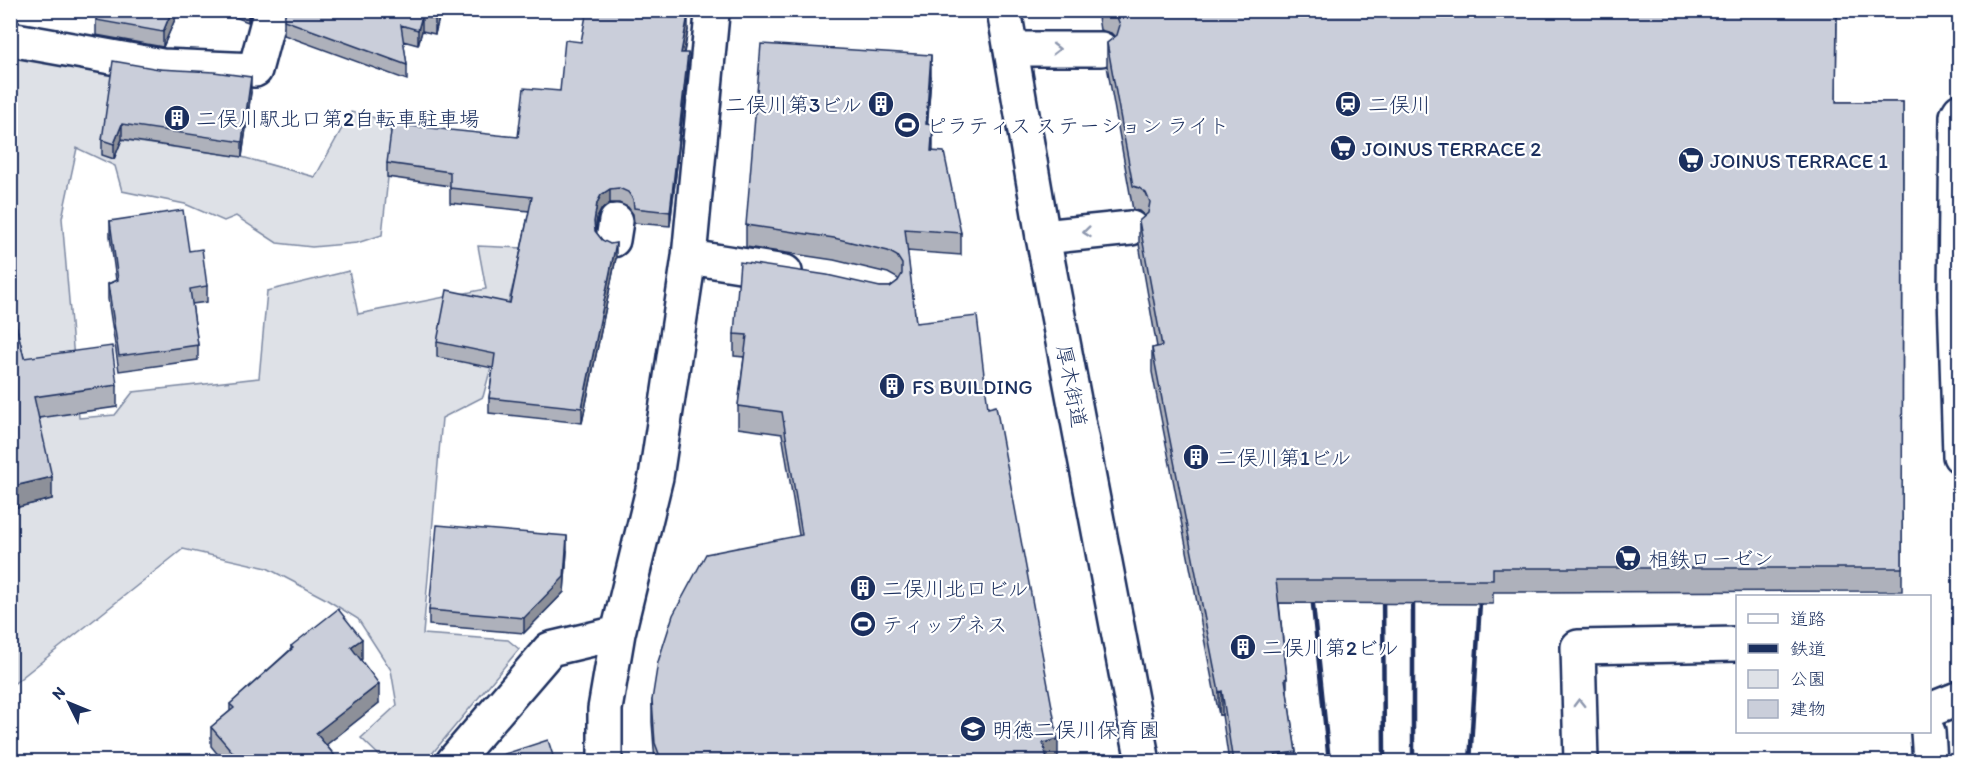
<svg xmlns="http://www.w3.org/2000/svg" width="1970" height="772" font-family="Itim,'Klee One',sans-serif">
  <style>
    .green { fill: #dee1e7; stroke: #7c88a2; stroke-width: 1.5 }
    .lines { fill: none; stroke-linecap: round; stroke-linejoin: round }
    .minor-casing { stroke: #1b2f5e; stroke-width: 38 }
    .major-casing { stroke: #1b2f5e; stroke-width: 38 }
    .minor { stroke: #fff; stroke-width: 33 }
    .major { stroke: #fff; stroke-width: 33 }
    .rail { stroke: #1b2f5e; stroke-width: 4.5 }
    .wall { fill: #aeb1bb; stroke: #1b2f5e; stroke-width: 1.5 }
    .shaded-wall { fill: #8d9099; stroke: #1b2f5e; stroke-width: 1.5 }
    .building { fill: #caceda; stroke: #1b2f5e; stroke-width: 1.5 }
    .oneway { stroke: #8d97ae }
    .labels { text-anchor: middle; dominant-baseline: central; stroke-width: 4.5; stroke-linejoin: round; paint-order: stroke }
    .poi-label { font-size: 21px; fill: #1b2f5e; stroke: #fff; text-anchor: start }
    .street-label { font-size: 21px; fill: #1b2f5e; stroke: #fff }
  </style>
  <rect width="100%" height="100%" fill="#fff"/>
  <filter id="ink" filterUnits="userSpaceOnUse"><feTurbulence type="fractalNoise" baseFrequency=".0167" numOctaves="2"/><feDisplacementMap in="SourceGraphic" scale="12" xChannelSelector="R" yChannelSelector="G"/><feConvolveMatrix kernelMatrix="1 2 1 2 8 2 1 2 1" color-interpolation-filters="sRGB"/></filter>
  <g filter="url(#ink)">
    <path class="green" d="M11 53 114 73 105 137 242 157 315 177 351 112 388 121 392 139 382 235 357 243 312 247 277 243 236 216 224 221 185 204 122 191 115 166 77 148 62 218 79 418 115 415 133 392 259 378 267 291 349 271 358 314 486 289 478 246 523 248 483 397 442 418 423 634 508 640 519 649 426 761H385L361 738 397 705 391 670 358 619 324 598 267 568 183 549 11 686Z"/>
    <g class="lines">
      <g class="minor-casing">
        <path id="minor" d="M10 39 162 66 255 70 271 10
          M1011 49H1101
          M1960 111 1957 116 1955 295 1960 456
          M1043 237 1131 228
          M613 240 616 221
          M689 257 785 272
          M1930 710 1960 698
          M1928 732 1930 762
          M453 762 550 649 618 633
          M605 762V709L618 633 656 477 689 257 712 14 710 10
          M1581 762 1578 647 1738 644"/>
      </g>
      <g class="major-casing">
        <path id="major" d="M1004 10 1043 237 1143 762"/>
      </g>
      <use href="#minor" class="minor"/>
      <use href="#major" class="major"/>
      <path class="rail" d="M1311 585 1329 762
        M1413 586V762
        M1383 588 1384 762
        M1470 762 1481 586"/>
    </g>
    <path class="wall" d="M179 10 163 47 96 35V20Z
      M217 10H251L248 22Z
      M286 10H441L435 34 422 31 418 45 403 41 407 65V80L284 35V20Z
      M1097 10H1837L1836 102H1903L1902 591 1493 592V604L1279 603 1287 678V693L1296 752V762H1229L1222 715H1219L1152 372V348L1157 347 1139 244V221L1145 216 1139 211 1133 210 1107 66V43L1115 37 1111 33 1100 30Z
      M688 30 684 53 688 68 670 226 634 223 633 214 628 207 619 203H610L601 210 597 218 595 231 616 258 582 423 489 413V398L493 368 437 357V342L510 303 529 211 450 203V186L387 177V163L518 137 560 91 581 42Z
      M159 69 251 92 242 157 122 139 114 159 102 155V140Z
      M931 77 927 124 933 151 961 233V255L907 251 916 323 988 408 1058 761 655 762 652 722V700L799 535 782 434 738 428V406L744 357 734 356V334L880 287H890L899 280 897 278 888 273 834 260 746 247V225Z
      M110 221 189 251 207 286V302L192 304 198 345V360L119 371 108 299V284L116 280 110 236Z
      M10 299 24 358 117 385V407L39 418 52 499 10 509Z
      M567 551 564 592 524 633 429 625V610Z
      M291 646 362 659H360L379 703 326 745 340 762H224L211 746V727L230 711V704L291 649Z"/>
    <path class="shaded-wall" d="M172 10H179L163 47V32Z
      M248 10H251L248 22Z
      M437 10H441L435 34V19Z
      M688 15V30L681 67V53Z
      M422 16V31L418 45V30Z
      M688 53V68L670 226V212Z
      M931 55V77L926 146V124Z
      M251 77V92L242 157V142Z
      M122 124V139L114 159V144Z
      M933 125V147L931 173V151Z
      M610 189V203L601 210 597 218 594 237V222L597 203 601 195Z
      M616 243V258L582 423V408Z
      M52 477V499L10 509V487Z
      M567 536V551L564 592 524 633V618Z
      M362 639V659L351 667V647Z
      M379 684V703L316 753V733Z
      M1222 691V715H1219V692Z
      M1058 739V761L1043 762V743Z"/>
    <path class="building" d="M98 10H172L163 32 96 20Z
      M286 10H437L435 19 422 16 418 30 401 25 407 65 284 20Z
      M587 10H685L688 15 681 53H688L670 212 634 208 633 199 628 192 619 188 610 189 601 195 597 203 594 222 595 231 602 240 610 244 616 243 582 408 489 398 495 354 437 342 447 290 510 303 532 197 450 188V172L387 163 392 124 518 137 524 88 560 91 565 40 581 42Z
      M1112 10H1837L1836 102H1903L1902 568H1493V580H1276L1287 678 1285 679 1296 752 1275 755 1276 762H1233L1222 691 1219 692 1152 348 1162 346 1139 221 1148 213 1150 202 1146 193 1139 188 1133 186 1107 43 1117 35 1120 25 1117 17Z
      M761 44 931 55 926 124 933 125 931 151 944 152 961 233 905 229 916 323 977 316 988 408 996 406 1058 739 1043 743 1048 762H662L655 743 652 700 658 662 673 615 706 554 802 535 782 412 738 406 747 335 734 334 740 262 827 275 880 287H890L898 281 902 274V264L897 256 888 251 834 238 746 225Z
      M113 61 159 69 214 72 251 77 242 142 122 124 114 144 102 140Z
      M183 210 189 251 202 249 207 286 190 289 198 345 119 356 108 284 118 280 110 221Z
      M10 299 24 358 112 346 117 385 34 397 52 477 10 487Z
      M437 525 567 536 564 577 524 618 429 610Z
      M338 609 362 639 351 647 379 684 316 733 340 762H241L211 727 234 708 230 704 293 648 291 646Z
      M548 740 555 762H480Z"/>
    <defs><path id="oneway-chevron" d="M-2-3.5L2.5 0L-2 3.5" fill="none" stroke-width="1.6" stroke-linecap="round" stroke-linejoin="round" transform="scale(1.5)"/></defs>
    <g class="oneway">
      <use href="#oneway-chevron" transform="translate(1056 49)"/>
      <use href="#oneway-chevron" transform="translate(1087 232) rotate(174)"/>
      <use href="#oneway-chevron" transform="translate(1579 703) rotate(-91)"/>
    </g>
  </g>
  <defs>
    <g id="building-disc" transform="scale(1.35)"><circle r="9.5" fill="#1b2f5e" stroke="#fff"/><path d="M-4-6H4V6H1V3H-1V6H-4ZM-2.5-4.3h1.7v1.8h-1.7ZM.8-4.3h1.7v1.8H.8ZM-2.5-1h1.7V.8h-1.7ZM.8-1h1.7V.8H.8Z" fill="#fff"/></g>
    <g id="station-disc" transform="scale(1.35)"><circle r="9.5" fill="#1b2f5e" stroke="#fff"/><path d="M-3-6H3Q5-6 5-4V2Q5 4 3 4L4.5 6H3L1.5 4h-3L-3 6H-4.5L-3 4Q-5 4-5 2V-4Q-5-6-3-6ZM-3.5-4v3h7v-3ZM-3.5 1v1.5H-2V1ZM2 1v1.5H3.5V1Z" fill="#fff"/></g>
    <g id="stadium-disc" transform="scale(1.35)"><circle r="9.5" fill="#1b2f5e" stroke="#fff"/><path d="M0-5a6.5 5 0 1 0 0 10a6.5 5 0 1 0 0-10ZM-3.5-1.8h7v3.6h-7Z" fill="#fff"/></g>
    <g id="supermarket-disc" transform="scale(1.35)"><circle r="9.5" fill="#1b2f5e" stroke="#fff"/><path d="M-6-5.5h2.5l.6 2H6L4.5 2H-2.5L-4.4-4H-6ZM-1.5 3.2a1.3 1.3 0 1 0 .1 0ZM3 3.2a1.3 1.3 0 1 0 .1 0Z" fill="#fff"/></g>
    <g id="school-disc" transform="scale(1.35)"><circle r="9.5" fill="#1b2f5e" stroke="#fff"/><path d="M0-5L7-2L0 1L-7-2ZM-4 1L0 2.5L4 1V4Q0 6-4 4Z" fill="#fff"/></g>
  </defs>
  <g fill-rule="evenodd">
    <use href="#building-disc" x="881" y="104"/>
    <use href="#station-disc" x="1348" y="104"/>
    <use href="#building-disc" x="177" y="118"/>
    <use href="#stadium-disc" x="907" y="125"/>
    <use href="#supermarket-disc" x="1343" y="148"/>
    <use href="#supermarket-disc" x="1691" y="160"/>
    <use href="#building-disc" x="892" y="386"/>
    <use href="#building-disc" x="1196" y="457"/>
    <use href="#supermarket-disc" x="1628" y="558"/>
    <use href="#building-disc" x="863" y="588"/>
    <use href="#stadium-disc" x="863" y="624"/>
    <use href="#building-disc" x="1243" y="647"/>
    <use href="#school-disc" x="973" y="729"/>
  </g>
  <g class="labels">
    <g class="poi-label">
      <text x="862" y="104" text-anchor="end">二俣川第3ビル</text>
      <text x="1368" y="104">二俣川</text>
      <text x="196" y="118">二俣川駅北口第2自転車駐車場</text>
      <text x="926" y="125">ピラティス ステーション ライト</text>
      <text x="1362" y="148">JOINUS TERRACE 2</text>
      <text x="1710" y="160">JOINUS TERRACE 1</text>
      <text x="912" y="386">FS BUILDING</text>
      <text x="1216" y="457">二俣川第1ビル</text>
      <text x="1648" y="558">相鉄ローゼン</text>
      <text x="882" y="588">二俣川北口ビル</text>
      <text x="882" y="624">ティップネス</text>
      <text x="1262" y="647">二俣川第2ビル</text>
      <text x="992" y="729">明徳二俣川保育園</text>
    </g>
    <g class="street-label">
      <text transform="translate(1072 386) rotate(79)">厚木街道</text>
    </g>
  </g>
  <rect width="1970" height="772" fill="none" stroke="#fff" stroke-width="36"/>
  <rect x="18" y="18" width="1934" height="736" fill="none" stroke="#1b2f5e" stroke-width="2" filter="url(#ink)"/>
  <rect x="1736" y="595" width="195" height="138" fill="#ffffff" stroke="#a4acbf" stroke-width="1.5"/>
  <rect x="1748" y="614" width="30" height="9" fill="#ffffff" stroke="#a4acbf" stroke-width="1.5"/>
  <text x="1790" y="625" font-size="18" fill="#1b2f5e">道路</text>
  <rect x="1748" y="644" width="30" height="9" fill="#1b2f5e" stroke="#a4acbf" stroke-width="1.5"/>
  <text x="1790" y="655" font-size="18" fill="#1b2f5e">鉄道</text>
  <rect x="1748" y="670" width="30" height="18" fill="#dee1e7" stroke="#a4acbf" stroke-width="1.5"/>
  <text x="1790" y="685" font-size="18" fill="#1b2f5e">公園</text>
  <rect x="1748" y="700" width="30" height="18" fill="#caceda" stroke="#a4acbf" stroke-width="1.5"/>
  <text x="1790" y="715" font-size="18" fill="#1b2f5e">建物</text>
  <g transform="translate(69 703) rotate(313)" stroke="#ffffff" stroke-width="4.5" paint-order="stroke">
  <path d="M0-4.5L10 22L0 15L-10 22Z" fill="#1b2f5e"/>
  <text y="-9" font-size="16" font-weight="bold" text-anchor="middle" fill="#1b2f5e">N</text>
  </g>
</svg>
